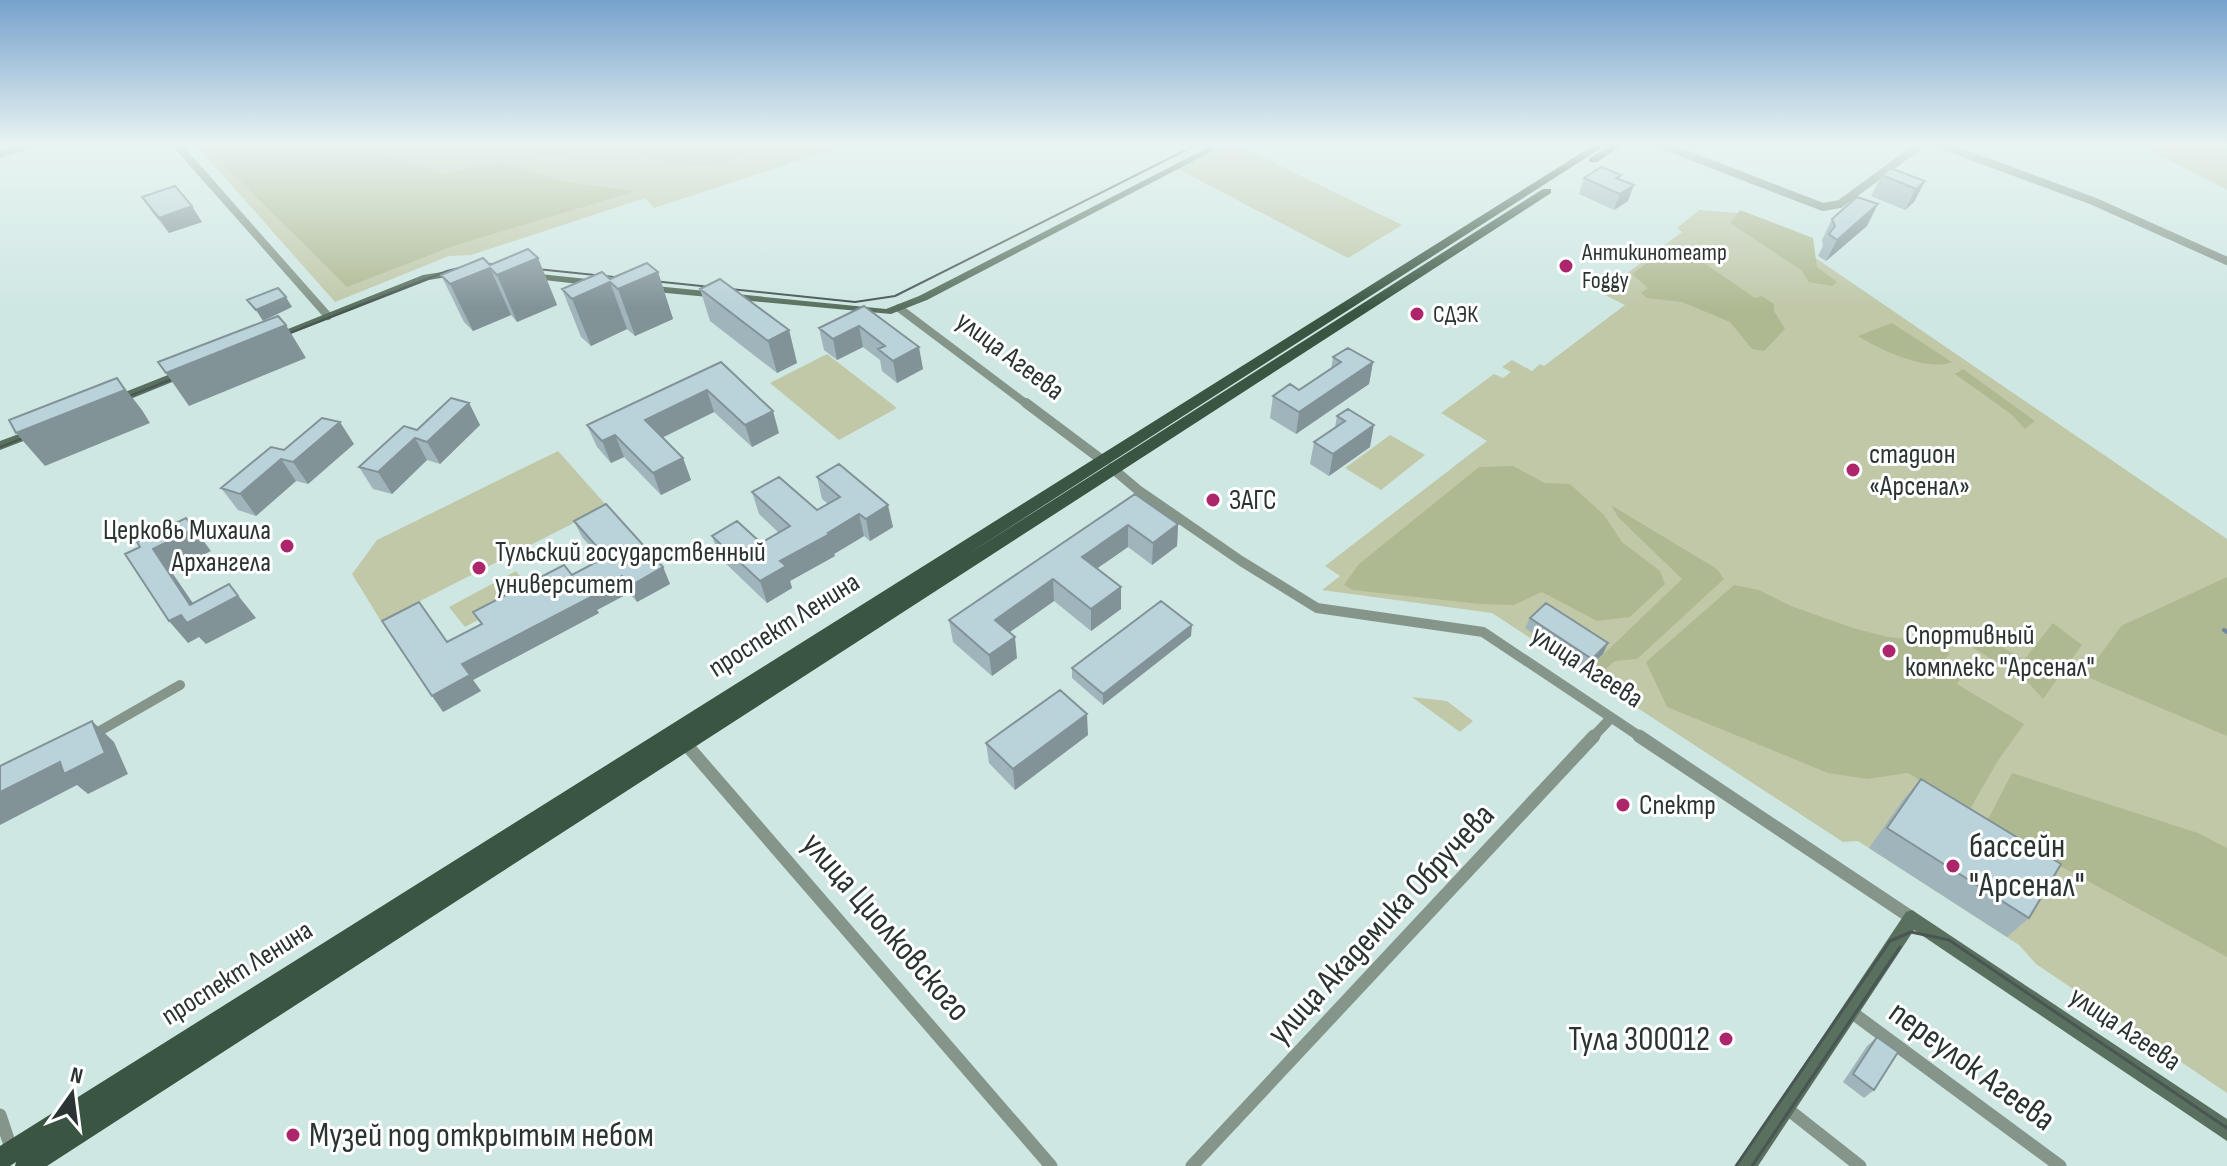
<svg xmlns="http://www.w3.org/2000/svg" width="2227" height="1166" font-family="'Sofia Sans Condensed',sans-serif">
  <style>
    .green { fill: #c0c8a8 }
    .forest { fill: #afb991 }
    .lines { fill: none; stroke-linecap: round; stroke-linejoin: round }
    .stream { stroke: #6d87a5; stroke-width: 4 }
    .street-far2 { stroke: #859589; stroke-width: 8 }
    .street-far1 { stroke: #859589; stroke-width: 10 }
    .street { stroke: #859589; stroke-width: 13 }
    .secondary { fill: #59705f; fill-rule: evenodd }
    .primary { fill: #3a5642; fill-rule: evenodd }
    .tram-far1 { stroke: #495654; stroke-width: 2 }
    .tram { stroke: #495654; stroke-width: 3 }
    .wall { fill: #a0b5bb }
    .shaded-wall { fill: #829398 }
    .building { fill: #bad2d9; stroke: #829398; stroke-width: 2 }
    .poi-dot { fill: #ad266b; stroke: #fff; stroke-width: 3 }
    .labels { text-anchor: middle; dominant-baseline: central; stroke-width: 6; stroke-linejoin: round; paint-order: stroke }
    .far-poi-label { font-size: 24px; fill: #2a3432; stroke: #fff; text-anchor: start }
    .street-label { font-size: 28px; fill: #2a3432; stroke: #fff }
    .poi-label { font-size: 28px; fill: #2a3432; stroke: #fff; text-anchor: start }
    .near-poi-label { font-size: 34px; fill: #2a3432; stroke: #fff; text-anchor: start }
    .near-street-label { font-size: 34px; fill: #2a3432; stroke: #fff }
  </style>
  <rect width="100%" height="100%" fill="#cee7e3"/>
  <path class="green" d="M196 145H847L654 208 645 198 471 255 449 256 335 302Z
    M1228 145H1237L1402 225 1348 258 1178 169Z
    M2140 145H2227V190Z
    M1699 210 1739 213 1801 248 2227 539V1093L2036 964 2019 945 1858 841 1843 842 1492 613 1322 590 1340 576 1325 566 1487 441 1441 413 1494 374 1503 378 1511 372 1502 367 1512 360 1532 371 1540 364 1544 366 1625 305 1601 293 1682 232 1677 228Z
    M827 354 897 408 839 440 770 383Z
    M1390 435 1425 455 1381 490 1345 468Z
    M558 451 607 506 381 621 352 574 377 540Z
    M516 571 532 591 465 627 449 607Z
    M1412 697 1447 701 1473 721 1460 732Z"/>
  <path class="forest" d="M208 145H357L445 174 499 161 560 181 636 191 453 246 347 287 233 174Z
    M510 145H634L548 157Z
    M646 145H735L750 149C718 178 675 163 637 155Z
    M1740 210 1813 238 1817 267 1837 282 1833 286 1809 282 1801 270 1730 223Z
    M1666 249 1694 256 1755 298 1762 296 1774 304V311L1785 329 1764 351 1752 349 1730 322 1682 302 1647 298 1641 293 1648 288 1632 274Z
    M1892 323 1952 362C1928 372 1880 350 1858 336Z
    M1963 369 2035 421 2025 429 2011 414 1955 374Z
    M1513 466 1545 483 1570 484 1604 515 1622 542 1660 571 1665 584 1630 617 1597 621 1542 592 1514 605 1480 604 1353 590 1344 585 1359 564 1479 467Z
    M1611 505 1717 569 1724 579 1637 659 1615 661 1597 676 1587 670 1682 579 1618 517Z
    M2227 577V736L2085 676 2121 626Z
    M1734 585 1759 590 1791 606 1853 628 1888 637 1931 641 1950 654 1942 663 1962 676 1957 684 2024 724 1997 762 1969 811 1908 773 1867 779 1828 773 1667 707 1646 662Z
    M2053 623 2082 645 2043 699 2025 679 1973 648 1984 636 2024 660Z
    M2012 773 2198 833 2227 848V957L1985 825Z"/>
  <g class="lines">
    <path class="stream" d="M2224 630 2227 632"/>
    <path class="street-far2" d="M177 145 328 316
      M1662 145 1823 207 1840 204 1920 145
      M1941 145 2093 201 2227 261
      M0 154 31 145
      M899 308 1028 405"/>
    <path class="street-far1" d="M1026 403 1102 460
      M1112 468 1138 490 1241 561 1317 608 1483 632 1642 738
      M91 736 180 685
      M1592 738 1610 719"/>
    <path class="street" d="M1639 736 1912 918
      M685 743 1051 1166
      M1850 1011 2060 1166
      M1785 1107 1860 1166
      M0 1115 12 1151
      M1192 1166 1594 736"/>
    <path class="secondary" d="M1213 145H1224L927 300 891 314 645 291 640 288 645 285 886 309 919 296Z
      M461 269 466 272 465 274 429 280 278 339H270L268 337 423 275Z
      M530 273 597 280 602 283 597 286 526 278 525 276Z
      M188 367 192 368V374L118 404H110L108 401 110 398Z
      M35 428 39 429 41 432 39 435 0 450V441Z
      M1912 910 2227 1119V1141L1914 930 1758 1166H1736L1906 912Z"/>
    <path class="primary" d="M1594 145H1606L957 561 1543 189H1551V193L47 1166H15L16 1162 10 1166H0V1146Z
      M1611 145H1623L1597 162H1589V158Z"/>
    <path class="tram-far1" d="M272 340 447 271 479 263 855 302 895 296 1196 145
      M112 403 190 372
      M0 447 41 431"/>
    <path class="tram" d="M1736 1166 1890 941 1911 932 1949 940 2227 1128
      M1752 1166 1900 947"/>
  </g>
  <path class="wall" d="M1684 145H1702L1695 150Z
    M1621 175 1620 179 1628 201 1614 210 1579 194 1584 178Z
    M1882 175 1925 181 1914 202 1905 210 1871 196Z
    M142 197 202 222 169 233 152 212Z
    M1832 219 1867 226 1826 261 1818 256 1823 246 1822 240Z
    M538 258 557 305 517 322 511 315 473 331 464 322 441 275 490 265Z
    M658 272 673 319 635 336 627 329 591 346 581 337 562 289 610 279Z
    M700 289 789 330 797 363 777 373 710 321Z
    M864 306 923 369 897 383 882 371 880 360 863 347 837 360 824 350 819 328Z
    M1333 357 1373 362 1369 384 1296 434 1270 418 1273 396 1299 390 1331 369Z
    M721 362 779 433 752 447 714 412 662 438 683 458 691 480 661 495 624 457 611 463 597 447 587 425Z
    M469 403 480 425 440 464 427 460 392 494 373 489 359 467Z
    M1348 409 1370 447 1329 476 1310 464 1314 442 1335 427 1337 416Z
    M354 444 308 484 296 481 256 516 238 510 221 488 284 450Z
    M817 477 893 527 870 541 864 536 834 554 835 556 790 581 792 588 767 603 720 558 712 536 761 543 779 533 759 514 752 492 817 510 828 504 822 499Z
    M1135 494 1178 524 1177 546 1152 565 1128 547 1097 568 1121 609 1091 631 1054 601 1010 632 1017 658 992 676 953 642 949 620Z
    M574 521 663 567 670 584 637 602 629 593 597 610 599 613 473 680 481 691 443 712 447 642 481 624 473 612 572 575 601 559 582 537Z
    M1530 618 1608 643 1603 654 1587 670 1525 628Z
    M1191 636 1103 705 1072 678V668Z
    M1088 735 1015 790 989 763 986 743Z
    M1921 779 2029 918 2007 937 1869 848 1903 800Z
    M1877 1037 1874 1090 1864 1098 1843 1082 1867 1046Z"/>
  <path class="shaded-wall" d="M1925 181 1914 202 1905 210 1916 189Z
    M1634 185 1628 201 1614 210 1620 194Z
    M1878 204 1867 226 1826 261 1837 240Z
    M192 206 202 222 169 233 159 218Z
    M538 258 557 305 517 322 497 275Z
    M490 268 511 315 473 331 450 284Z
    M658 272 673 319 635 336 618 289Z
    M610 282 627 329 591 346 572 299Z
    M286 297 292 307 263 321 256 310Z
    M286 325 306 358 189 406 166 373Z
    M859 326 863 347 837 360 833 339Z
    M789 330 797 363 777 373 768 341Z
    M919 347 923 369 897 383 893 361Z
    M1373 362 1369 384 1296 434 1299 412Z
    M117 378 142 410 150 423 45 466 16 433Z
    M707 390 714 412 653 442 645 420Z
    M469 403 480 425 440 464 427 442Z
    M773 411 779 433 752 447 745 425Z
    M340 422 354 444 308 484 293 462Z
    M1374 425 1370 447 1329 476 1333 454Z
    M615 435 624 457 611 463 602 441Z
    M415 438 427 460 392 494 378 472Z
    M683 458 691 480 661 495 653 473Z
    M281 459 296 481 256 516 240 494Z
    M888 505 893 527 870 541 866 519Z
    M859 514 864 536 834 554 835 556 790 581 792 588 767 603 760 581 780 561Z
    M186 518 211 551 171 571 201 615 229 584 256 618 206 644 199 637 188 643 169 621 190 605 153 549Z
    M1178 524 1177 546 1152 565 1153 543Z
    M1128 525V547L1082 579V557Z
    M663 567 670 584 637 602 630 586Z
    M622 576 629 593 597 610 599 613 473 680 481 691 443 712 432 696 462 664Z
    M1053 579 1054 601 997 641 995 620Z
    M1121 587V609L1091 631V609Z
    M1192 625 1191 636 1103 705V694Z
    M1015 637 1017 658 992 676 989 655Z
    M1608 643 1603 654 1587 670 1592 659Z
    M1087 714 1088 735 1015 790 1013 769Z
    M92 721 114 742 128 774 88 794 77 785 0 825V792Z"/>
  <path class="building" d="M1601 167 1621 175 1616 178 1634 185 1620 194 1584 178Z
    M1890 168 1925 181 1916 189 1882 175Z
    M175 186 192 206 159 218 142 197Z
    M1857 197 1878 204 1837 240 1829 234 1835 226 1832 219Z
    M528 249 538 258 497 275 490 268 450 284 441 275 483 258 490 265Z
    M647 263 658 272 618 289 610 282 572 299 562 289 602 272 610 279Z
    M720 279 789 330 768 341 700 289Z
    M278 288 286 297 256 310 247 300Z
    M864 306 919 347 893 361 878 349 885 346 859 326 833 339 819 328Z
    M278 316 286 325 166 373 158 362Z
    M1348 348 1373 362 1299 412 1273 396 1290 384 1299 390 1341 362 1333 357Z
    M721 362 773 411 745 425 707 390 645 420 683 458 653 473 615 435 602 441 587 425Z
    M117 378 125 390 16 433 9 420Z
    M451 398 469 403 427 442 415 438 378 472 359 467 404 426 417 430Z
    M1348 409 1374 425 1333 454 1314 442 1345 421 1337 416Z
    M322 418 340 422 293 462 281 459 240 494 221 488 271 447 284 450Z
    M839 464 888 505 866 519 859 514 828 533 830 534 780 561 786 566 760 581 712 536 737 521 761 543 790 526 752 492 779 477 817 510 840 497 817 477Z
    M1135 494 1178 524 1153 543 1128 525 1082 557 1121 587 1091 609 1053 579 995 620 1015 637 989 655 949 620Z
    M606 504 663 567 630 586 622 576 589 594 591 597 462 664 470 675 432 696 382 621 419 602 447 642 482 624 473 612 564 565 572 575 606 557 574 521Z
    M186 518 194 529 153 549 190 605 229 584 238 596 187 623 181 615 169 621 125 554 140 547 137 542Z
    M1161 601 1192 625 1103 694 1072 668Z
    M1546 603 1608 643 1592 659 1530 618Z
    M1060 690 1087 714 1013 769 986 743Z
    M92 721 105 753 64 774 60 762 0 792V766Z
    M1921 779 2061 864 2029 918 1887 828Z
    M1877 1037 1898 1052 1874 1090 1853 1074Z"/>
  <linearGradient id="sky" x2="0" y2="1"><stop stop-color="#77a2cd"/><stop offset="0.47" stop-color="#e9f4f2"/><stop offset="1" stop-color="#e9f4f2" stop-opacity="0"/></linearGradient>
  <rect width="2227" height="308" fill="url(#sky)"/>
  <g class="poi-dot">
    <circle cx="1566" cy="266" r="8"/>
    <circle cx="1417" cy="314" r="8"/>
    <circle cx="1853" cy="470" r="8"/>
    <circle cx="1213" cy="500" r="8"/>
    <circle cx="287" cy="546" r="8"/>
    <circle cx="479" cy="568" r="8"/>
    <circle cx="1889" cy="651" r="8"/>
    <circle cx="1623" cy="805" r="8"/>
    <circle cx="1953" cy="866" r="8"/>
    <circle cx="1726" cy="1039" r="8"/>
    <circle cx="293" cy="1135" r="8"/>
  </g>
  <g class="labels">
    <g class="far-poi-label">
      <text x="1582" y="252">Антикинотеатр<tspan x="1582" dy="28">Foggy</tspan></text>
      <text x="1433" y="314">СДЭК</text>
    </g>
    <g class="street-label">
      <text transform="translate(1010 356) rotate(37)">улица Агеева</text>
      <text transform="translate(784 625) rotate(-32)">проспект Ленина</text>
      <text transform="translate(1587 667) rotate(33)">улица Агеева</text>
      <text transform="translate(237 973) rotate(-32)">проспект Ленина</text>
      <text transform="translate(2125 1029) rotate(34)">улица Агеева</text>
    </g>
    <g class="poi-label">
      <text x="1869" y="454">стадион<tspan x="1869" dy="32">«Арсенал»</tspan></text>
      <text x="1229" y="500">ЗАГС</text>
      <text x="271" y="530" text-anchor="end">Церковь Михаила<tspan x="271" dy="32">Архангела</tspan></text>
      <text x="495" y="552">Тульский государственный<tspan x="495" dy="32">университет</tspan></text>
      <text x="1905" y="635">Спортивный<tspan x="1905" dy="32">комплекс "Арсенал"</tspan></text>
      <text x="1639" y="805">Спектр</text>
    </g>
    <g class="near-poi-label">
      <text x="1969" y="846">бассейн<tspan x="1969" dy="39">"Арсенал"</tspan></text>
      <text x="1710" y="1039" text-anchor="end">Тула 300012</text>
      <text x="309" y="1135">Музей под открытым небом</text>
    </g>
    <g class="near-street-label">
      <text transform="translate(1381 924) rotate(-47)">улица Академика Обручева</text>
      <text transform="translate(886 927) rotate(49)">улица Циолковского</text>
      <text transform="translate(1972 1066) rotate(36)">переулок Агеева</text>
    </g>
  </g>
  <g transform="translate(72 1094) rotate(14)" stroke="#ffffff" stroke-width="6" paint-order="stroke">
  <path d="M0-6L14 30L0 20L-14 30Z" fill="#2a3432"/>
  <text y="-12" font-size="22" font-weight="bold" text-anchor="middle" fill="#2a3432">N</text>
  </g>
</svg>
